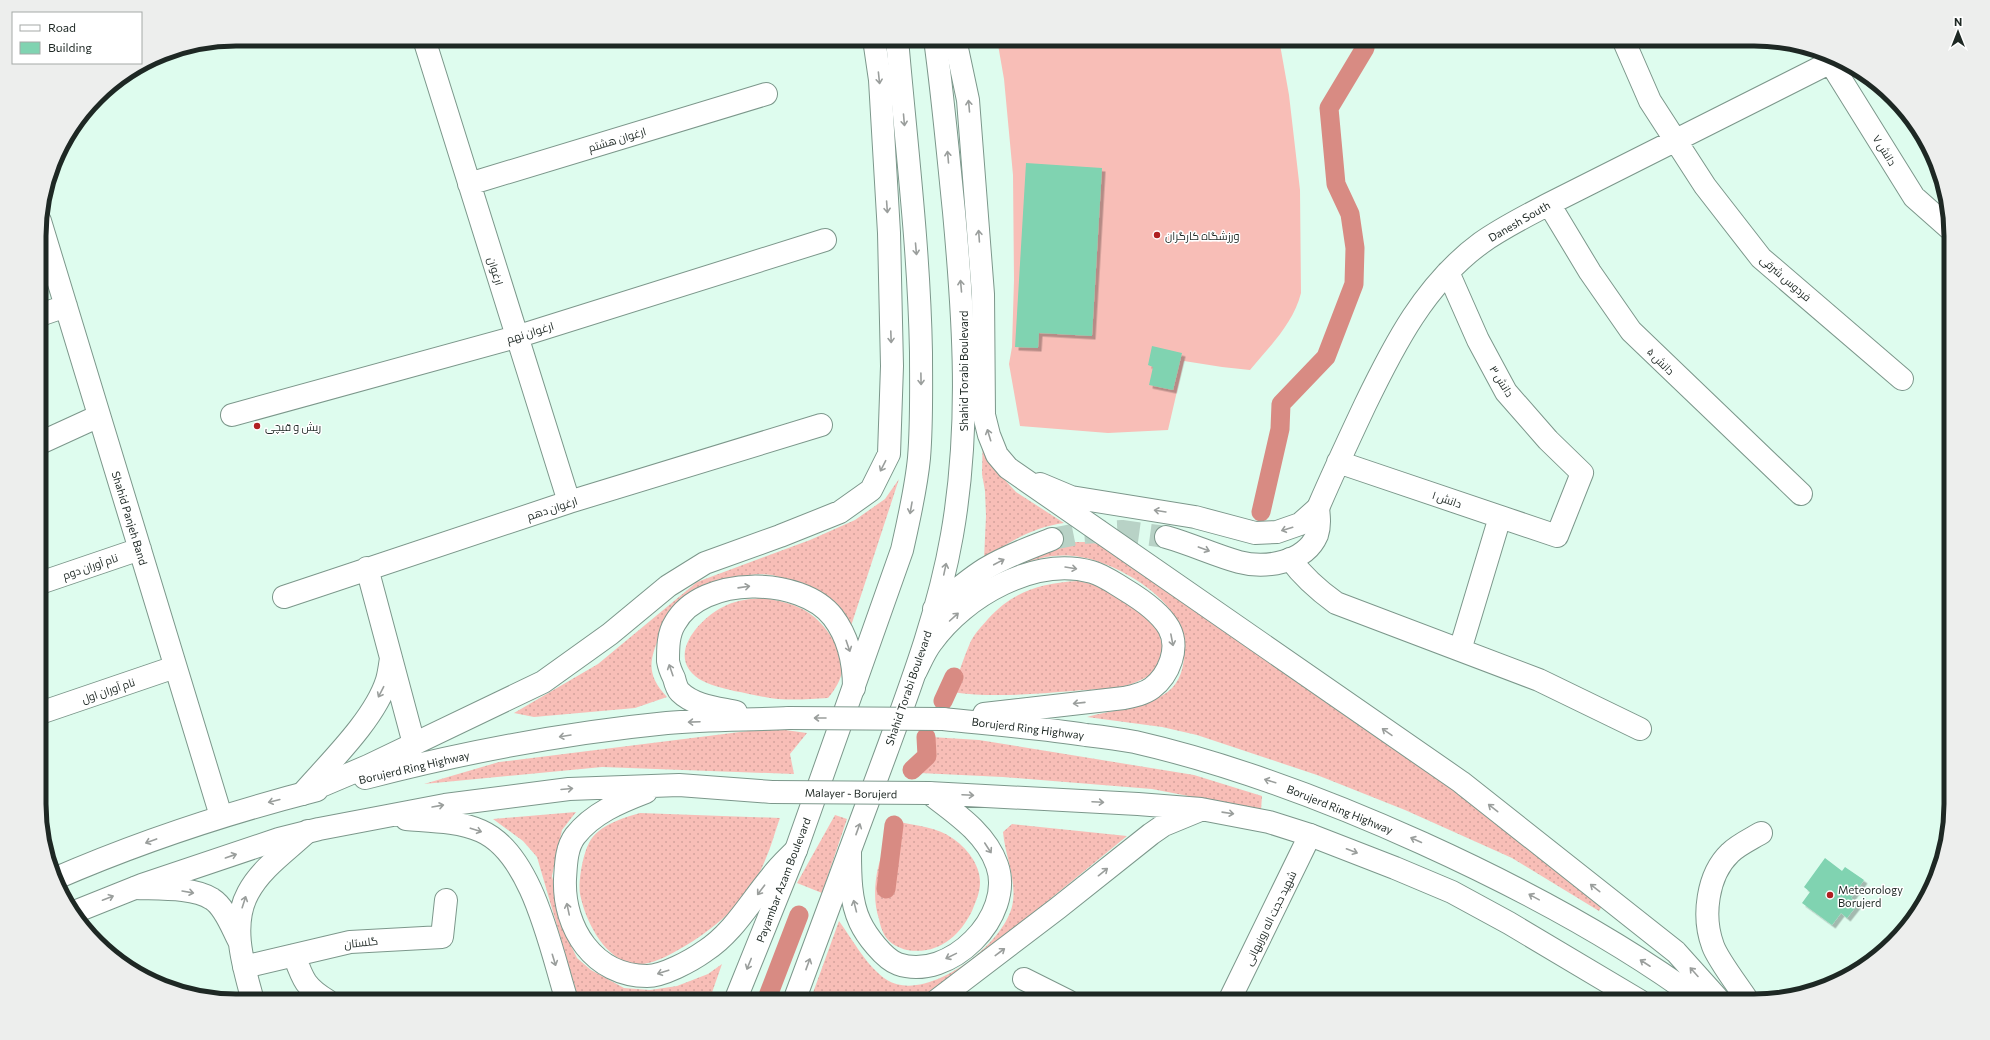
<svg xmlns="http://www.w3.org/2000/svg" width="1990" height="1040" font-family="Commissioner,Cairo,sans-serif">
  <style>
    .grass { fill: url(#grass-dots) }
    .garden { fill: #f8beb7 }
    .lines { fill: none; stroke-linecap: round; stroke-linejoin: round }
    .canal { stroke: #d88b83; stroke-width: 19 }
    .building { fill: #80d3b1; filter: url(#shadow) }
    .major-tunnel { stroke: #b8d2c6; stroke-width: 22; stroke-dasharray: 22 11; stroke-linecap: butt }
    .minor-casing { stroke: #7c978b; stroke-width: 24 }
    .major-casing { stroke: #7c978b; stroke-width: 24 }
    .highway-casing { stroke: #7c978b; stroke-width: 24 }
    .minor { stroke: #fff; stroke-width: 22 }
    .major { stroke: #fff; stroke-width: 22 }
    .highway { stroke: #fff; stroke-width: 22 }
    .highway-bridge-casing { stroke: #7c978b; stroke-width: 24; stroke-linecap: butt }
    .highway-bridge { stroke: #fff; stroke-width: 22 }
    .oneway { stroke: #9a9e9c }
    .poi-dot { fill: #b02021; stroke: #fff; stroke-width: 1.5 }
    .labels { text-anchor: middle; dominant-baseline: central; stroke-width: 3; stroke-linejoin: round; paint-order: stroke }
    .street-label { font-size: 11px; fill: #1e2824; stroke: #fff }
    .poi-label { font-size: 11px; fill: #1e2824; stroke: #fff; text-anchor: start }
    .rim { fill: none; stroke: #1e2824; stroke-width: 5 }
  </style>
  <defs>
    <pattern id="grass-dots" width="8" height="8" patternUnits="userSpaceOnUse"><rect width="8" height="8" fill="#f8beb7"/><path d="M2 2h.1M6 6h.1" fill="none" stroke="#d4a39d" stroke-width="1.8" stroke-linecap="round"/></pattern>
    <filter id="shadow"><feDropShadow dx="3.5" dy="3.5" stdDeviation="0" flood-color="#0004"/></filter>
  </defs>
  <rect width="100%" height="100%" fill="#defcee"/>
  <path class="grass" d="M983 427 1003 478 1016 492 1064 523C1033 527 1009 542 984 559L986 516 985 491 982 474Z
    M899 479 851 626C833 613 793 579 772 575 742 571 715 583 689 598 685 600 677 603 674 607 669 612 666 623 663 629 650 657 644 673 667 697L635 708 534 717 514 713 598 664 697 582 810 540 855 520 885 499Z
    M1069 542H1091L1112 549 1440 779 1602 906 1599 911 1512 858 1405 810 1317 775 1197 735 1162 727 1087 717C1112 710 1141 708 1163 695 1177 687 1183 673 1184 657 1184 648 1184 639 1181 630 1170 593 1110 559 1073 556 1044 553 1021 564 995 576L992 573 1026 556Z
    M1078 581 1096 585 1116 593 1157 626 1163 648 1162 665C1152 675 1141 681 1128 685 1111 690 1091 689 1073 691 1032 694 992 698 952 692 958 676 963 659 970 643 974 634 982 626 988 619 1013 591 1042 583 1078 581Z
    M762 598C778 600 796 604 809 613 825 624 840 646 842 664 844 676 835 690 828 698 809 699 789 701 770 698 758 696 746 693 734 691 723 688 709 685 699 679 664 656 701 616 727 605 738 600 750 599 762 598Z
    M771 728 807 733 790 754 794 774 602 767 424 784 499 762Z
    M931 737 979 740 1194 775 1262 796 1261 810 1152 789 1003 777 920 773 934 757Z
    M576 812 562 830 552 876 565 933 577 958 591 970 624 988 650 990 677 986 708 974 722 964 709 1001H579L537 857 523 841 493 819Z
    M640 813 780 818C775 831 772 845 766 858 750 900 715 929 678 950 664 958 645 968 629 963 602 955 585 919 580 894 578 882 583 854 589 843 598 825 623 818 640 813Z
    M835 815 847 819 822 893 797 883Z
    M900 822C918 826 937 827 952 838 966 847 980 864 980 882 980 893 976 901 972 911 959 937 938 955 907 950 899 948 890 944 885 936 882 931 880 925 879 919 871 896 876 864 887 843 890 836 896 829 900 822Z
    M1012 824 1127 836 1016 927 920 1001H810L839 921C853 940 867 967 887 980 926 1005 1009 942 1013 901 1016 878 1005 855 1003 832Z"/>
  <path class="garden" d="M997 39H1279L1289 95 1300 190 1301 293C1293 324 1270 346 1250 370L1222 367 1184 361 1168 430 1108 433 1020 426 1009 364 1012 347 1014 280 1013 175 1004 79Z"/>
  <g class="lines">
    <path class="canal" d="M1261 512 1280 429 1281 404 1326 357 1354 284 1355 248 1350 214 1336 184 1329 108 1365 48 1362 39
      M943 701 954 677
      M912 770 927 756 926 737
      M886 889 894 825
      M766 1001 799 915"/>
  </g>
  <path class="building" d="M1026 163 1102 168 1092 336 1039 333 1038 348 1015 347Z
    M1152 346 1182 353 1173 390 1149 385 1153 367 1148 365Z
    M1825 858 1842 871 1845 867 1864 880 1851 898 1858 904 1847 918 1841 913 1832 925 1802 903 1810 892 1804 887Z"/>
  <g class="lines">
    <path class="major-tunnel" d="M1052 539 1082 533 1122 531 1166 537"/>
    <g class="minor-casing">
      <path id="minor" d="M424 39 569 502
        M1623 39 1650 101 1705 186 1761 258 1902 379
        M1830 62 1914 197 1949 228
        M469 184 766 94
        M1549 204 1590 272 1631 331 1801 494
        M40 221 221 816
        M40 315 66 306
        M232 415 516 337 825 240
        M40 443 99 416
        M1338 462 1557 536 1582 473 1548 440 1506 392 1478 340 1448 272
        M1318 508C1333 473 1349 439 1365 405 1394 345 1425 284 1481 243 1502 228 1526 216 1549 204L1839 58
        M1290 559C1304 578 1318 590 1336 603L1539 680 1640 729
        M367 568 414 744
        M40 583 140 549
        M284 597 569 502 821 425
        M1460 650 1500 517
        M40 713 175 667
        M302 794C329 763 375 719 387 680 389 673 390 665 391 658
        M135 888C157 889 194 887 212 899 225 907 232 928 239 941
        M294 955C303 980 305 987 328 1001
        M244 967 350 942 442 937 446 900
        M1024 979 1068 1001
        M253 1001C244 967 230 926 248 893 261 868 288 850 308 831
        M1229 1001 1310 835
        M1748 1001C1739 987 1718 960 1713 946 1702 917 1707 875 1730 853 1738 845 1751 839 1761 833"/>
    </g>
    <g class="major-casing">
      <path id="major" d="M1040 484 1071 497 1195 517 1255 533 1277 532 1300 524 1318 508
        M1166 537C1191 544 1214 555 1239 562 1265 569 1305 563 1317 535 1320 526 1319 517 1318 508
        M934 609C950 595 966 581 985 569 1006 556 1029 548 1052 539
        M735 1001 796 850 902 550C909 519 916 489 919 458 922 422 921 387 921 352 919 247 906 143 897 39
        M794 1001C825 918 855 836 886 753 912 682 939 610 952 535 971 427 964 320 954 212 948 154 943 97 935 39"/>
    </g>
    <g class="highway-casing">
      <path id="highway" d="M955 39 968 100 983 294 984 415 989 435 997 455 1008 468 1461 782 1676 952 1720 1001
        M916 671C921 661 925 651 932 642 965 596 1035 556 1092 572 1103 575 1114 583 1124 589 1139 598 1160 612 1169 628 1180 648 1169 675 1152 688 1144 694 1134 696 1124 698L984 714
        M736 712C718 708 694 706 680 692 677 689 675 682 674 678 671 672 669 667 668 661 668 648 668 634 675 623 702 575 801 576 833 617 849 638 854 663 854 688
        M943 719C991 724 1039 728 1086 735 1103 737 1119 739 1135 742 1235 765 1329 801 1422 843 1519 887 1614 937 1701 1001
        M365 778C465 752 565 733 667 723 707 719 749 720 789 718
        M646 792C620 802 593 813 575 836 566 848 566 865 565 879 563 928 594 976 647 976 663 976 691 961 705 951 733 933 750 902 771 877 778 867 787 859 796 850
        M929 793 1138 804 1201 809 1269 822 1310 835 1395 868 1452 892 1509 923 1640 1001
        M302 794 368 766 543 682 610 634 668 586 705 563 780 536 840 512 871 490 889 454 892 366 889 233 880 80 874 39
        M406 819C430 821 458 821 481 831 533 854 551 951 567 1001
        M850 851C850 874 850 901 860 922 866 935 884 959 898 964 949 982 1015 916 997 865 986 833 955 813 929 793
        M54 879C139 842 227 813 317 790
        M72 913 142 885 279 839 319 829 445 805 569 789 679 785 772 792
        M936 1001 1058 908 1151 834 1164 825 1198 811"/>
    </g>
    <use href="#minor" class="minor"/>
    <use href="#major" class="major"/>
    <use href="#highway" class="highway"/>
    <g class="highway-bridge-casing">
      <path id="highway-bridge" d="M789 718 943 719
        M772 792 929 793"/>
    </g>
    <use href="#highway-bridge" class="highway-bridge"/>
  </g>
  <defs><path id="oneway-shaft" d="M-6 0H5M1.5-3L5.5 0L1.5 3" fill="none" stroke-width="1.6" stroke-linecap="round" stroke-linejoin="round"/></defs>
  <g class="oneway">
    <use href="#oneway-shaft" transform="translate(879 78) rotate(84)"/>
    <use href="#oneway-shaft" transform="translate(969 106) rotate(-95)"/>
    <use href="#oneway-shaft" transform="translate(904 120) rotate(85)"/>
    <use href="#oneway-shaft" transform="translate(948 157) rotate(-95)"/>
    <use href="#oneway-shaft" transform="translate(887 207) rotate(86)"/>
    <use href="#oneway-shaft" transform="translate(979 236) rotate(-94)"/>
    <use href="#oneway-shaft" transform="translate(916 249) rotate(85)"/>
    <use href="#oneway-shaft" transform="translate(961 286) rotate(-95)"/>
    <use href="#oneway-shaft" transform="translate(891 337) rotate(88)"/>
    <use href="#oneway-shaft" transform="translate(921 379) rotate(89)"/>
    <use href="#oneway-shaft" transform="translate(989 435) rotate(-107)"/>
    <use href="#oneway-shaft" transform="translate(883 466) rotate(117)"/>
    <use href="#oneway-shaft" transform="translate(911 508) rotate(100)"/>
    <use href="#oneway-shaft" transform="translate(1160 511) rotate(-171)"/>
    <use href="#oneway-shaft" transform="translate(1287 529) rotate(163)"/>
    <use href="#oneway-shaft" transform="translate(1204 549) rotate(20)"/>
    <use href="#oneway-shaft" transform="translate(999 562) rotate(-28)"/>
    <use href="#oneway-shaft" transform="translate(1071 568) rotate(9)"/>
    <use href="#oneway-shaft" transform="translate(945 569) rotate(-78)"/>
    <use href="#oneway-shaft" transform="translate(744 587) rotate(-8)"/>
    <use href="#oneway-shaft" transform="translate(954 617) rotate(-42)"/>
    <use href="#oneway-shaft" transform="translate(1172 640) rotate(79)"/>
    <use href="#oneway-shaft" transform="translate(848 646) rotate(71)"/>
    <use href="#oneway-shaft" transform="translate(671 670) rotate(-109)"/>
    <use href="#oneway-shaft" transform="translate(381 692) rotate(117)"/>
    <use href="#oneway-shaft" transform="translate(1079 703) rotate(174)"/>
    <use href="#oneway-shaft" transform="translate(820 718) rotate(-180)"/>
    <use href="#oneway-shaft" transform="translate(694 722) rotate(178)"/>
    <use href="#oneway-shaft" transform="translate(1387 732) rotate(-145)"/>
    <use href="#oneway-shaft" transform="translate(565 736) rotate(171)"/>
    <use href="#oneway-shaft" transform="translate(1270 781) rotate(-163)"/>
    <use href="#oneway-shaft" transform="translate(567 789) rotate(-5)"/>
    <use href="#oneway-shaft" transform="translate(968 795) rotate(3)"/>
    <use href="#oneway-shaft" transform="translate(274 801) rotate(166)"/>
    <use href="#oneway-shaft" transform="translate(1098 802) rotate(3)"/>
    <use href="#oneway-shaft" transform="translate(438 806) rotate(-10)"/>
    <use href="#oneway-shaft" transform="translate(1493 808) rotate(-142)"/>
    <use href="#oneway-shaft" transform="translate(1228 813) rotate(8)"/>
    <use href="#oneway-shaft" transform="translate(858 829) rotate(-70)"/>
    <use href="#oneway-shaft" transform="translate(476 830) rotate(18)"/>
    <use href="#oneway-shaft" transform="translate(1416 840) rotate(-156)"/>
    <use href="#oneway-shaft" transform="translate(151 841) rotate(160)"/>
    <use href="#oneway-shaft" transform="translate(988 848) rotate(57)"/>
    <use href="#oneway-shaft" transform="translate(1352 851) rotate(21)"/>
    <use href="#oneway-shaft" transform="translate(231 856) rotate(-19)"/>
    <use href="#oneway-shaft" transform="translate(1103 872) rotate(-39)"/>
    <use href="#oneway-shaft" transform="translate(1595 888) rotate(-142)"/>
    <use href="#oneway-shaft" transform="translate(761 890) rotate(127)"/>
    <use href="#oneway-shaft" transform="translate(188 892) rotate(10)"/>
    <use href="#oneway-shaft" transform="translate(1534 897) rotate(-151)"/>
    <use href="#oneway-shaft" transform="translate(108 898) rotate(-21)"/>
    <use href="#oneway-shaft" transform="translate(244 902) rotate(-72)"/>
    <use href="#oneway-shaft" transform="translate(855 906) rotate(-104)"/>
    <use href="#oneway-shaft" transform="translate(568 909) rotate(-102)"/>
    <use href="#oneway-shaft" transform="translate(1000 952) rotate(-37)"/>
    <use href="#oneway-shaft" transform="translate(951 956) rotate(154)"/>
    <use href="#oneway-shaft" transform="translate(554 960) rotate(73)"/>
    <use href="#oneway-shaft" transform="translate(1645 963) rotate(-147)"/>
    <use href="#oneway-shaft" transform="translate(749 964) rotate(112)"/>
    <use href="#oneway-shaft" transform="translate(808 964) rotate(-70)"/>
    <use href="#oneway-shaft" transform="translate(663 972) rotate(162)"/>
    <use href="#oneway-shaft" transform="translate(1694 972) rotate(-132)"/>
  </g>
  <g class="poi-dot">
    <circle cx="1157" cy="235" r="4"/>
    <circle cx="257" cy="426" r="4"/>
    <circle cx="1830" cy="895" r="4"/>
  </g>
  <g class="labels">
    <g class="street-label">
      <text transform="translate(617 139) rotate(-17)">ارغوان هشتم</text>
      <text transform="translate(1885 150) rotate(58)">دانش ۷</text>
      <text transform="translate(1519 221) rotate(-30)">Danesh South</text>
      <text transform="translate(496 271) rotate(73)">ارغوان</text>
      <text transform="translate(1786 278) rotate(41)">فردوس شرقی</text>
      <text transform="translate(530 332) rotate(-17)">ارغوان نهم</text>
      <text transform="translate(1661 361) rotate(45)">دانش ۵</text>
      <text transform="translate(963 371) rotate(-90)">Shahid Torabi Boulevard</text>
      <text transform="translate(1502 381) rotate(58)">دانش ۳</text>
      <text transform="translate(1447 499) rotate(19)">دانش ۱</text>
      <text transform="translate(552 508) rotate(-18)">ارغوان دهم</text>
      <text transform="translate(130 518) rotate(73)">Shahid Panjeh Band</text>
      <text transform="translate(90 566) rotate(-19)">نام آوران دوم</text>
      <text transform="translate(908 688) rotate(-71)">Shahid Torabi Boulevard</text>
      <text transform="translate(108 690) rotate(-19)">نام آوران اول</text>
      <text transform="translate(1028 728) rotate(7)">Borujerd Ring Highway</text>
      <text transform="translate(414 767) rotate(-13)">Borujerd Ring Highway</text>
      <text transform="translate(851 793) rotate(1)">Malayer - Borujerd</text>
      <text transform="translate(1340 809) rotate(22)">Borujerd Ring Highway</text>
      <text transform="translate(783 880) rotate(-69)">Payambar Azam Boulevard</text>
      <text transform="translate(1270 918) rotate(-64)">شهید حجت اله روزبهانی</text>
      <text transform="translate(361 942) rotate(-6)">گلستان</text>
    </g>
    <g class="poi-label">
      <text x="1165" y="235">ورزشگاه کارگران</text>
      <text x="265" y="426">ریش و قیچی</text>
      <text x="1838" y="889">Meteorology<tspan x="1838" dy="13">Borujerd</tspan></text>
    </g>
  </g>
  <path d="M0 0H1990V1040H0ZM236 46H1754A190 190 0 0 1 1944 236V804A190 190 0 0 1 1754 994H236A190 190 0 0 1 46 804V236A190 190 0 0 1 236 46Z" fill="#edeeed" fill-rule="evenodd"/>
  <path class="rim" d="M236 46H1754A190 190 0 0 1 1944 236V804A190 190 0 0 1 1754 994H236A190 190 0 0 1 46 804V236A190 190 0 0 1 236 46Z"/>
  <rect x="12" y="12" width="130" height="52" fill="#ffffff" stroke="#a5a9a7"/>
  <rect x="20" y="25" width="20" height="6" fill="#ffffff" stroke="#a5a9a7"/>
  <text x="48" y="32" font-size="12" fill="#1e2824">Road</text>
  <rect x="20" y="42" width="20" height="12" fill="#80d3b1" stroke="#a5a9a7"/>
  <text x="48" y="52" font-size="12" fill="#1e2824">Building</text>
  <g transform="translate(1958 32)" stroke="#ffffff" stroke-width="3" paint-order="stroke">
  <path d="M0-3L7 15L0 10L-7 15Z" fill="#1e2824"/>
  <text y="-6" font-size="11" font-weight="bold" text-anchor="middle" fill="#1e2824">N</text>
  </g>
</svg>
